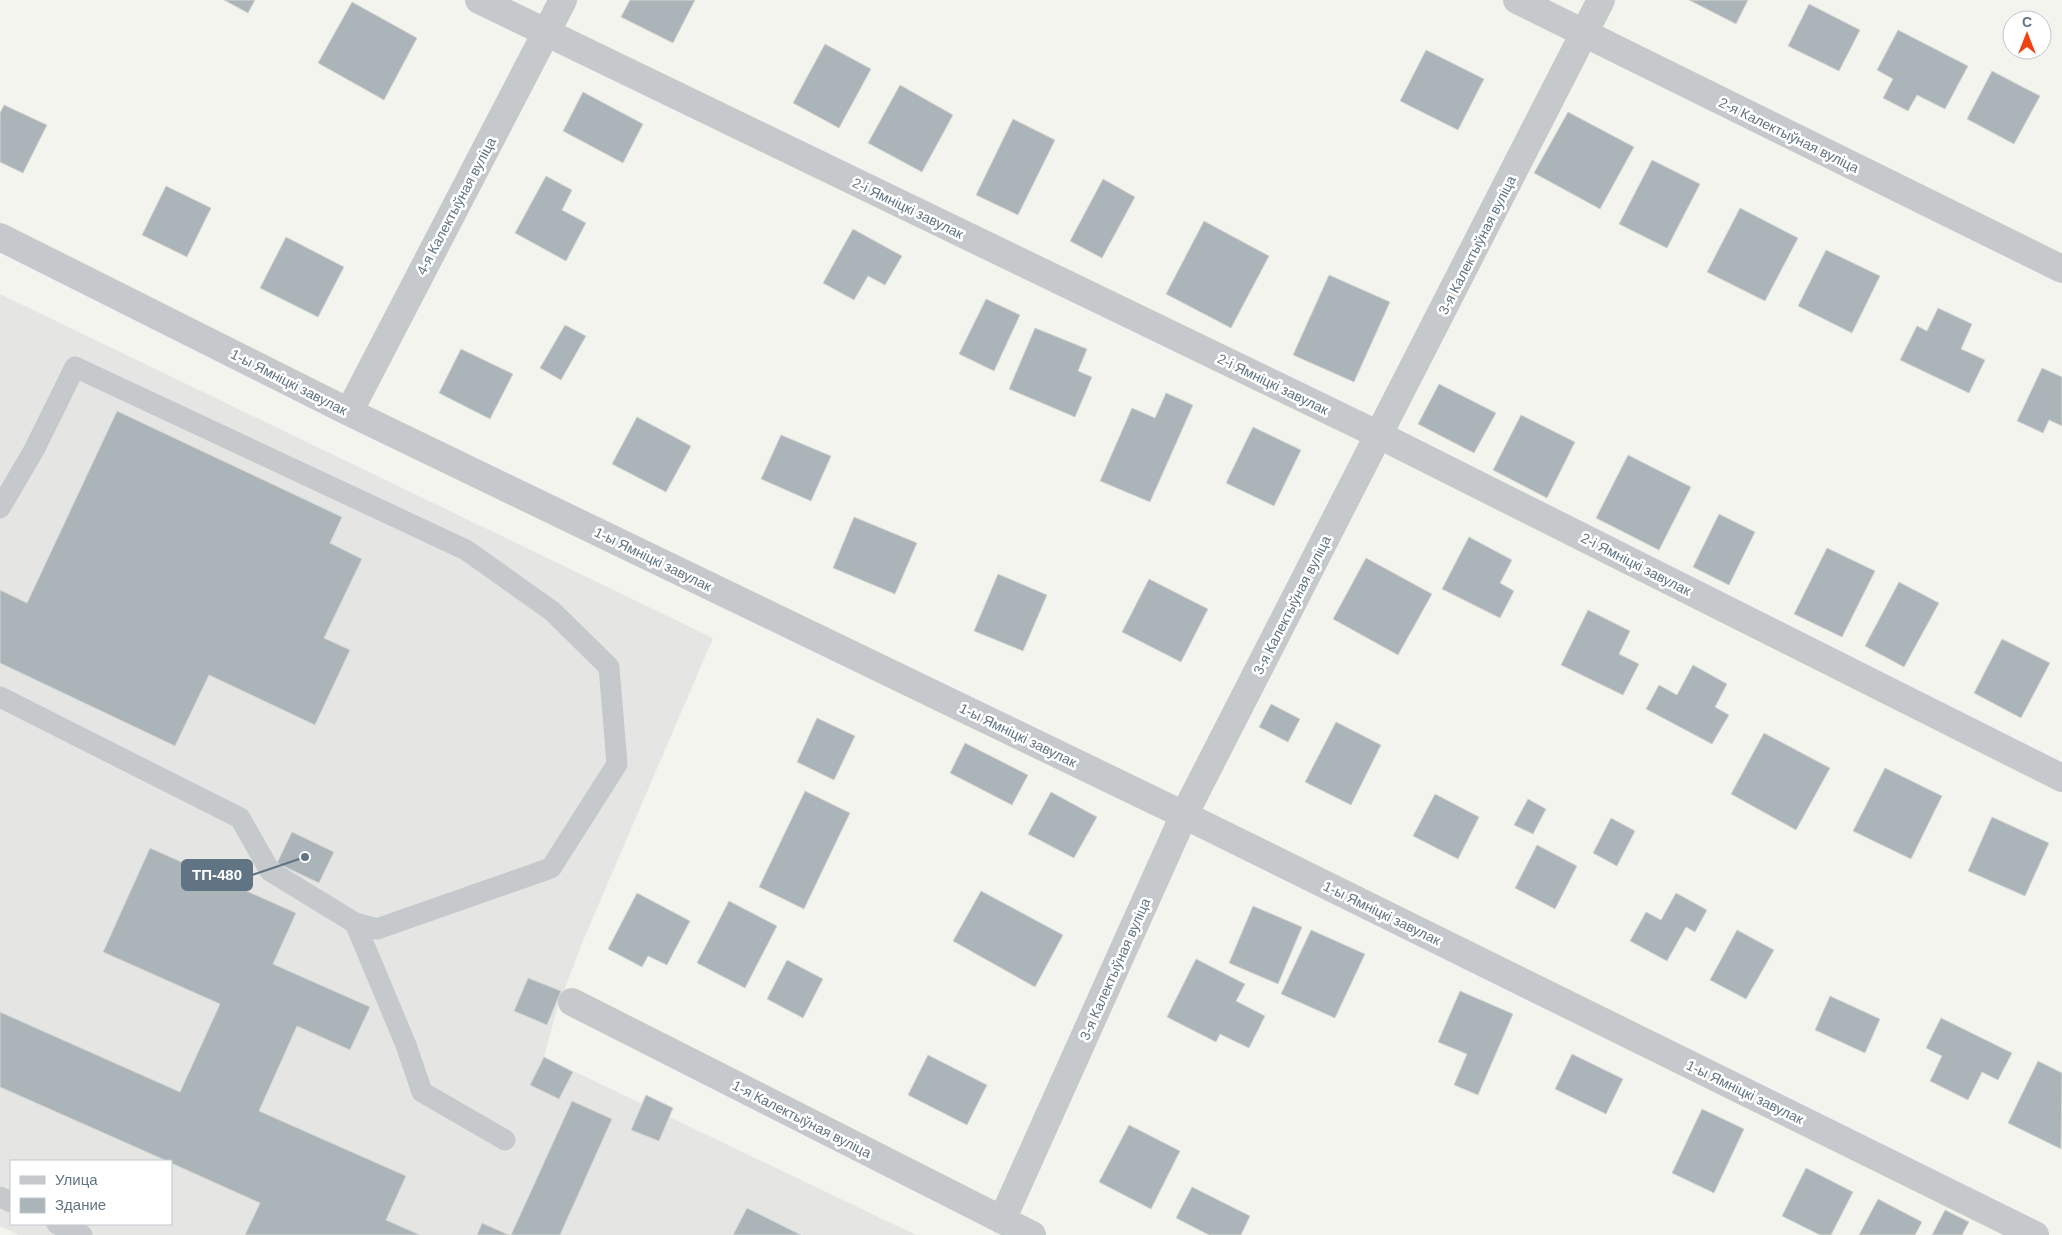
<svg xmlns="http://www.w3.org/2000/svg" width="2062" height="1235" font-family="Helvetica,sans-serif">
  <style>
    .built { fill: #e5e6e3; fill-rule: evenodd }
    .building { fill: #abb4b8; stroke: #d5d5d2 }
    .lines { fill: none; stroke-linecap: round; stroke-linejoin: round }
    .lane { stroke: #c6c9cc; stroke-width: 21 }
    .street { stroke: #c6c9cc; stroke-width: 28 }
    .labels { text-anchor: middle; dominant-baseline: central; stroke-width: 5; stroke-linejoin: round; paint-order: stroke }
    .street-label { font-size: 14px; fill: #617483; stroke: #fff }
    .leader { fill: none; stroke: #617483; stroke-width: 2 }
    .callout-dot { fill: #617483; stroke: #fff; stroke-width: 2 }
    .callout { fill: #617483; stroke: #617483; stroke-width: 2 }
    .callout-label { font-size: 15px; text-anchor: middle; font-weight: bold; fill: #fff }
  </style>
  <rect width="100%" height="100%" fill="#f4f4ef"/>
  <path class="built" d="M0 294 713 638 583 941 557 1009 544 1057 916 1235H19L0 1226ZM11 1161H171V1224H11Z"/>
  <path class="building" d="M224 0H255L248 13Z
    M630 0H695L673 43 621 17Z
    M1689 0H1748L1736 24Z
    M352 2 417 38 384 100 318 63Z
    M1809 4 1860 30 1839 71 1788 46Z
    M1898 30 1968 66 1945 109 1917 95 1908 111 1883 98 1893 79 1877 70Z
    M825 44 871 69 839 128 793 103Z
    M1426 50 1484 79 1458 130 1400 101Z
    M1992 71 2040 96 2014 144 1967 119Z
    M900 85 953 115 922 172 868 143Z
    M583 92 643 124 623 163 563 131Z
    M4 105 47 125 23 173 0 162V113Z
    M1568 112 1634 147 1600 209 1534 173Z
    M1013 119 1055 140 1018 215 976 195Z
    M1652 160 1700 184 1667 248 1619 224Z
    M546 176 572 190 562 210 586 223 566 261 515 233Z
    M1103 179 1135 197 1102 258 1070 241Z
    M166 186 211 208 187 257 142 235Z
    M1740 208 1798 238 1765 301 1707 272Z
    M1204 221 1269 256 1231 328 1166 294Z
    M853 229 902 256 885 285 868 276 854 300 823 283Z
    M286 237 344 267 318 317 260 288Z
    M1826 250 1880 276 1852 333 1798 306Z
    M1329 275 1390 302 1354 382 1293 355Z
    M986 299 1020 315 994 371 959 354Z
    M1938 308 1972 324 1961 349 1985 360 1969 393 1900 360 1917 326 1927 331Z
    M565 325 586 336 561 380 540 368Z
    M1035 328 1087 349 1078 371 1092 377 1075 417 1009 389Z
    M461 349 513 374 490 419 439 393Z
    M2042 368 2062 377V426L2049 420 2043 433 2017 421Z
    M1439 384 1496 413 1474 453 1418 424Z
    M1166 393 1193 405 1150 502 1100 481 1132 408 1155 418Z
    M117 411 342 517 330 543 362 559 324 638 350 650 315 725 209 675 175 746 0 663V590L27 603Z
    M1521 415 1575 442 1547 498 1493 470Z
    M637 417 691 446 666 492 612 464Z
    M1253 427 1301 450 1274 506 1226 483Z
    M781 435 831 456 811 501 761 479Z
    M1628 455 1691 487 1659 550 1596 518Z
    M1719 514 1755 532 1729 585 1693 567Z
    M854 517 917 543 895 594 833 568Z
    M1469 537 1512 560 1500 583 1514 591 1500 618 1442 589Z
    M1827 548 1875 571 1842 637 1794 614Z
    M1366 558 1432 594 1398 655 1333 619Z
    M998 574 1047 595 1023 651 974 631Z
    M1149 579 1208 609 1181 662 1122 632Z
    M1899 582 1939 603 1904 667 1865 646Z
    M1588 610 1630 631 1619 654 1639 664 1623 695 1561 665Z
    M2002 639 2050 663 2021 718 1974 693Z
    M1693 665 1727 684 1715 707 1729 715 1712 744 1646 709 1659 685 1677 695Z
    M1271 704 1300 719 1288 742 1259 727Z
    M817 718 855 736 834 780 797 762Z
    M1336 722 1381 745 1351 805 1305 782Z
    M1764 733 1830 768 1796 830 1731 794Z
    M965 743 1028 775 1012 805 950 773Z
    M1885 768 1942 796 1911 859 1853 831Z
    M805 791 850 813 804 909 759 887Z
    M1051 792 1097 817 1074 858 1028 834Z
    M1435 794 1479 817 1458 859 1413 836Z
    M1528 799 1546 809 1533 834 1514 825Z
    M1992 817 2049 843 2025 896 1968 871Z
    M1611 818 1635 831 1617 866 1593 853Z
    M292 832 334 852 319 883 277 863Z
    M1537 845 1577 866 1555 909 1515 888Z
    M150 848 296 913 273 964 370 1007 350 1050 297 1026 259 1111 406 1176 386 1220 420 1235H245L260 1203 171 1163V1161H167L0 1087V1012L180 1092 220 1004 103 952Z
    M981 891 1063 935 1035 987 953 941Z
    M637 893 690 921 667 965 648 956 642 967 608 949Z
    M1676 893 1707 910 1695 932 1686 927 1667 961 1630 941 1646 912 1661 920Z
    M729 901 777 926 745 988 697 963Z
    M1253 906 1302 927 1278 984 1229 963Z
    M1311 930 1365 954 1335 1018 1281 994Z
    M1737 930 1774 950 1746 999 1710 980Z
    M1196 959 1245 984 1236 1001 1265 1016 1249 1048 1220 1034 1216 1042 1167 1017Z
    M787 960 823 979 803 1018 767 999Z
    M528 978 561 991 547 1025 514 1011Z
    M1460 991 1513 1014 1478 1095 1454 1085 1467 1054 1438 1042Z
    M1830 996 1880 1019 1865 1053 1815 1030Z
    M1941 1018 2012 1053 1998 1080 1982 1072 1968 1100 1930 1081 1942 1056 1926 1048Z
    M1572 1054 1623 1079 1606 1114 1555 1089Z
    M928 1055 987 1085 967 1125 908 1095Z
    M544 1057 573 1072 559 1099 530 1085Z
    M2038 1061 2062 1073 2061 1149 2008 1123Z
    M646 1095 673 1108 659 1141 631 1130Z
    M572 1101 612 1119 560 1235H511Z
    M1702 1109 1744 1129 1714 1193 1672 1173Z
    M1129 1125 1180 1151 1151 1209 1099 1182Z
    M1806 1168 1853 1192 1831 1235H1820L1782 1216Z
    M1192 1187 1250 1216 1241 1235H1209L1176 1218Z
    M1878 1199 1922 1222 1915 1235H1859Z
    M747 1208 801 1235H733Z
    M1945 1210 1969 1222 1962 1235H1932Z
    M482 1223 509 1235H477Z"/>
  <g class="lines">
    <path class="lane" d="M0 508 34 450 75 367 466 550 552 611 609 667 617 764 551 868 377 929 355 923 270 871 240 818 0 697
      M355 923 406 1045 422 1092 505 1140
      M0 1197 11 1202
      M57 1224 82 1235"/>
    <path class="street" d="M479 0 1379 435 2062 778
      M1517 0 2062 269
      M0 237 349 412 1184 815 2035 1235
      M349 412 563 0
      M572 1002 1032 1235
      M1002 1220 1184 815 1601 0"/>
  </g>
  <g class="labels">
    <g class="street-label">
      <text transform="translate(1789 135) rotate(26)">2-я Калектыўная вуліца</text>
      <text transform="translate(456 206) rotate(-62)">4-я Калектыўная вуліца</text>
      <text transform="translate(908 208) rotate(26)">2-і Ямніцкі завулак</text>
      <text transform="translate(1477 245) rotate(-63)">3-я Калектыўная вуліца</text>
      <text transform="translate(289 382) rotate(27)">1-ы Ямніцкі завулак</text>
      <text transform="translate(1273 384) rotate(26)">2-і Ямніцкі завулак</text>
      <text transform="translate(653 559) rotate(26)">1-ы Ямніцкі завулак</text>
      <text transform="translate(1636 564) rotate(27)">2-і Ямніцкі завулак</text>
      <text transform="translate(1292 605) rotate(-63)">3-я Калектыўная вуліца</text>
      <text transform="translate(1018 735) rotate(26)">1-ы Ямніцкі завулак</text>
      <text transform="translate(1382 913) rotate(26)">1-ы Ямніцкі завулак</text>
      <text transform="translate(1115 969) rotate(-66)">3-я Калектыўная вуліца</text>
      <text transform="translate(1745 1092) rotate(26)">1-ы Ямніцкі завулак</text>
      <text transform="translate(802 1119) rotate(27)">1-я Калектыўная вуліца</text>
    </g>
  </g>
  <path class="leader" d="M305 857L252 875"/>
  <circle class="callout-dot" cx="305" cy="857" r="5"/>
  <rect class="callout" x="182" y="860" width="70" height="30" rx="5"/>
  <g class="callout-label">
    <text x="217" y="880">ТП-480</text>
  </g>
  <rect x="10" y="1160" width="162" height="65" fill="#ffffff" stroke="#c0c7cd"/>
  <rect x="20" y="1176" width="25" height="8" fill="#c6c9cc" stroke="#c0c7cd"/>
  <text x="55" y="1185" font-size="15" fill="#617483">Улица</text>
  <rect x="20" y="1198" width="25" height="15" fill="#abb4b8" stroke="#c0c7cd"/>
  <text x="55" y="1210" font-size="15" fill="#617483">Здание</text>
  <g transform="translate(2027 35)"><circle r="24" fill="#ffffff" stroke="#c0c7cd"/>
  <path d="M0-4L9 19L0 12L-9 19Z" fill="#f04214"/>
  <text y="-8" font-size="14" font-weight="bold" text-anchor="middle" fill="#617483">С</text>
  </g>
</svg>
